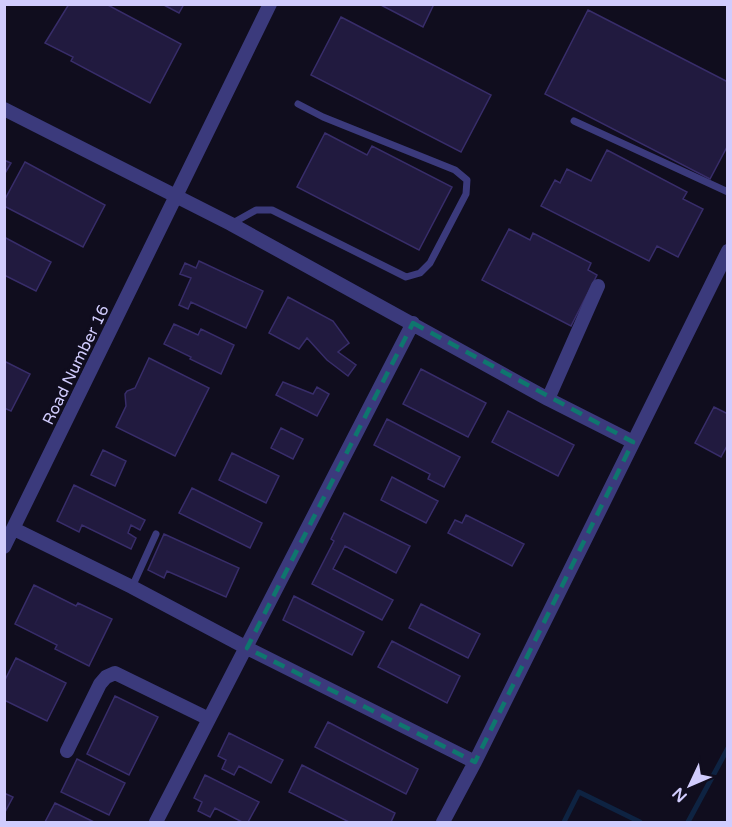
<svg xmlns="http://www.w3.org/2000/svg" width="732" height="827" font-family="'Varela Round',sans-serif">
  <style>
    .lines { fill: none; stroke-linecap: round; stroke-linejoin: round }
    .stream { stroke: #0e2342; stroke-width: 5 }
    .building { fill: #211a3f; stroke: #382d6a; stroke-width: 1.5 }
    .lane { stroke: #3b3a7c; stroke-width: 7 }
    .street { stroke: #3b3a7c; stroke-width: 14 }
    .marked { fill: none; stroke: #0f766e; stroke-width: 4.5; stroke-dasharray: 12 8; stroke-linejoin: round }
    .labels { text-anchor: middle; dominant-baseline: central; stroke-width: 6; stroke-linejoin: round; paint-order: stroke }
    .street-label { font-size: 16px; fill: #d1ccfd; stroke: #100d1e }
  </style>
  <rect width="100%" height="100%" fill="#100d1e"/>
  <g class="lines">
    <path class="stream" d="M564 822 579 792 640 822
      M688 822 728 748"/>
  </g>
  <path class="building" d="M69 4H106L181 44 150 103 71 61 73 57 45 43Z
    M162 4H184L179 13Z
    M379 4H434L423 27Z
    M588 10 728 82V145L710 179 545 94Z
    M341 17 491 95 461 152 311 75Z
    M325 133 367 155 372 146 452 187 419 250 297 187Z
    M607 150 687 192 683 199 703 209 678 257 657 246 649 261 541 206 555 180 560 183 567 169 591 181Z
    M4 160 11 163 4 175Z
    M25 162 105 205 83 247 4 206V201Z
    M509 229 530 240 533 233 591 263 588 270 597 275 571 326 482 280Z
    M4 237 51 262 36 291 4 275Z
    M199 261 263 291 246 328 191 302 188 309 179 305 191 278 180 274 185 263 196 268Z
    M288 297 333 321 349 343 338 352 356 365 348 376 327 360 307 338 299 349 269 333Z
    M174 324 198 335 201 329 234 345 221 374 190 359 191 357 164 344Z
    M149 358 209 388 175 456 116 427 126 406 125 394 127 391 135 388Z
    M4 361 30 374 11 411 4 408Z
    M421 369 486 403 468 437 403 404Z
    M283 382 313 394 317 387 329 394 317 416 276 395Z
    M714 407 728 414V444L721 457 695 443Z
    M508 411 574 445 558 476 492 442Z
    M387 419 460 457 444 487 428 479 430 474 374 445Z
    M281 428 303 439 293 459 271 448Z
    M103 450 126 461 115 486 91 475Z
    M232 453 279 476 266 503 219 480Z
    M392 477 438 501 426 523 381 500Z
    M74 485 145 520 140 530 131 525 128 533 136 538 131 549 82 525 79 532 57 521Z
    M192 488 262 523 250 548 179 513Z
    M344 513 410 546 396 573 345 546 333 569 393 600 382 620 312 584 334 541 331 539Z
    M466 515 524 544 512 566 448 533 455 520 462 523Z
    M164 534 239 568 226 597 167 571 164 578 148 570Z
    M34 585 76 606 78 603 112 619 89 666 55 649 57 645 15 624Z
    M294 596 364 632 352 655 283 620Z
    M421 604 480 634 468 658 409 628Z
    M392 641 460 676 447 703 378 667Z
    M16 658 66 683 47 721 4 700V682Z
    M115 696 158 717 129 775 87 754Z
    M328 722 418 769 406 794 315 747Z
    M229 733 283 760 271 783 239 766 234 775 222 769 226 760 218 756Z
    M77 759 125 783 109 815 61 792Z
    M302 765 395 813 391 822H349L289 792Z
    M205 775 259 802 248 822H242L215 808 210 817 198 811 202 802 194 798Z
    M4 793 13 797 4 814Z
    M55 803 94 822H45Z"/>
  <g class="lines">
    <path class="lane" d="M574 121 728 192
      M231 224 256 210H272L406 277 420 273 430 263 466 194 467 180 455 170 323 117 298 104
      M132 587 156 534"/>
    <path class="street" d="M4 109 231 224 548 399 633 442
      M548 399 598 286
      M14 529 132 587 247 648 475 762
      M4 547 270 4
      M67 751 100 684 106 677 115 673 209 719
      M156 822 413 323
      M443 822 475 762 728 251"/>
  </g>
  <path class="marked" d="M413 323 633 442 475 762 247 648Z"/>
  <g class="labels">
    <g class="street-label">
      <text transform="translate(76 365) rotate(-64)">Road Number 16</text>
    </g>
  </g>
  <rect width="732" height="827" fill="none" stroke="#d1ccfd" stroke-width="12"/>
  <g transform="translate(690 785) rotate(226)" stroke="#100d1e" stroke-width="4.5" paint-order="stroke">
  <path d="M0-4.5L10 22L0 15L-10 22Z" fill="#d1ccfd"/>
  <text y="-9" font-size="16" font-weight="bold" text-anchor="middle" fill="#d1ccfd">N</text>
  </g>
</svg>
